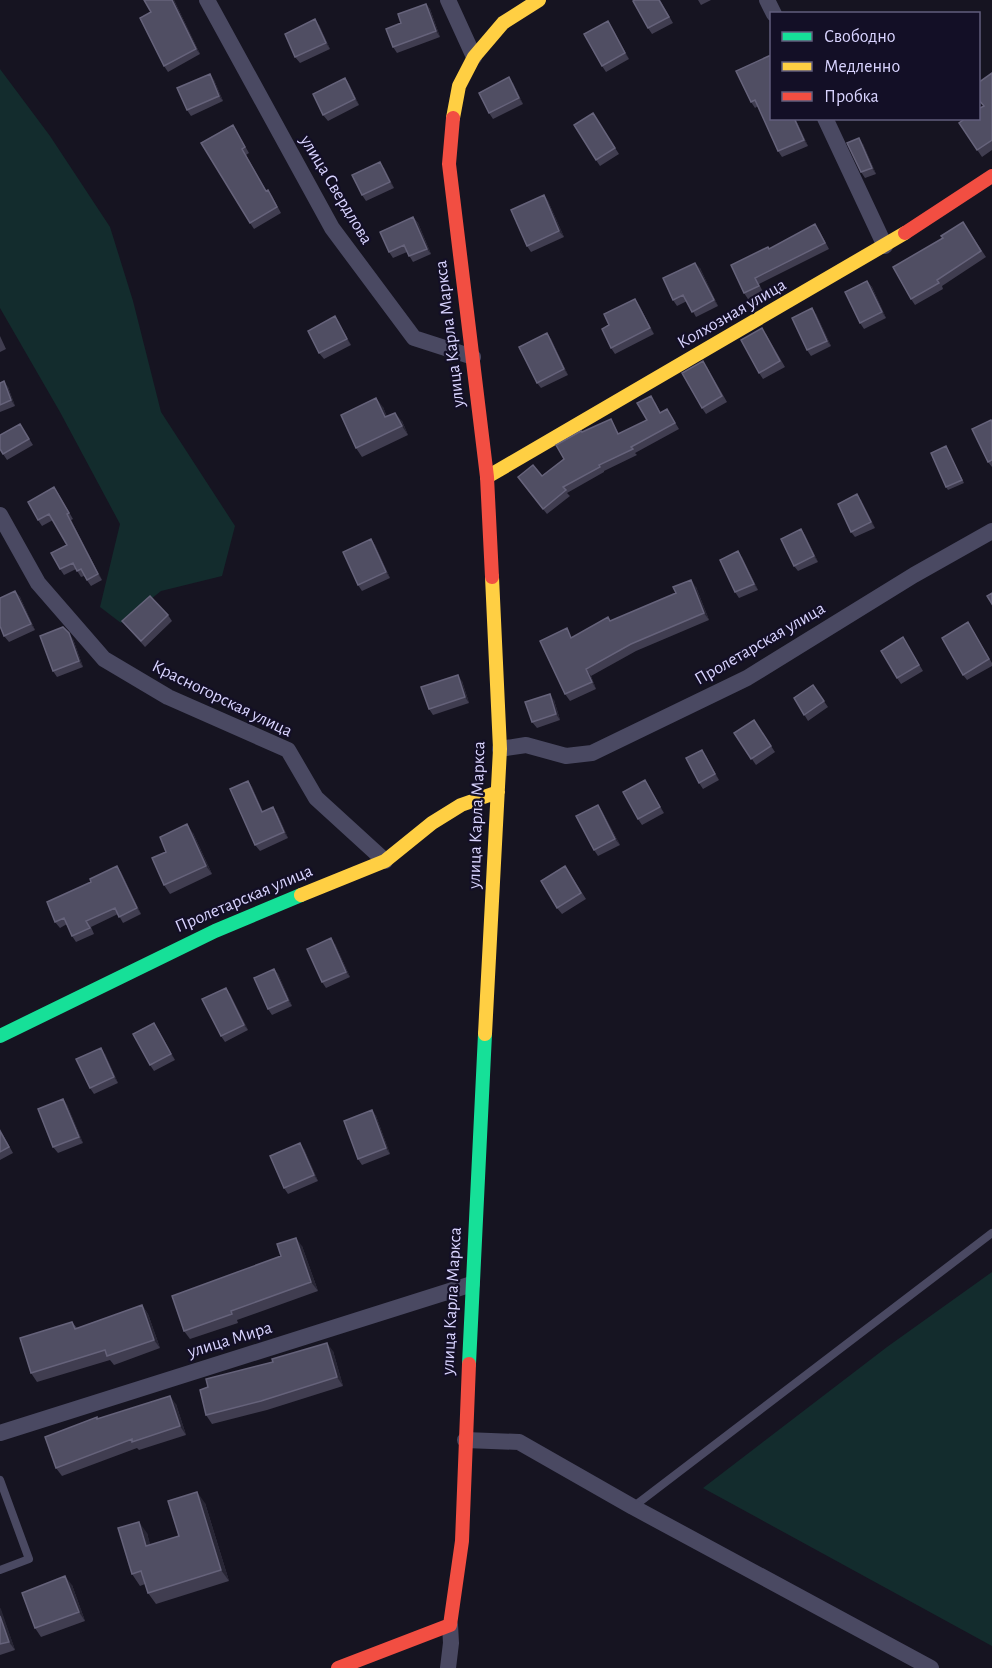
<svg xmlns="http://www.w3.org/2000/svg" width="992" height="1668" font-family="'Alegreya Sans',sans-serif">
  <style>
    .green { fill: #132c2d }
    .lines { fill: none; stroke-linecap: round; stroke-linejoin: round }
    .lane { stroke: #4a4962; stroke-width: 8 }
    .street { stroke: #4a4962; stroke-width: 16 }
    .fast { stroke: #16e098; stroke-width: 14 }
    .slow { stroke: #ffcf43; stroke-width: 14 }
    .jam { stroke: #f24e42; stroke-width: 14 }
    .wall { fill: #403d50 }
    .shaded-wall { fill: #282635 }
    .building { fill: #504e63; stroke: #66637b; stroke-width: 1.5 }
    .labels { text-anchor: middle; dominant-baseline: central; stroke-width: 4.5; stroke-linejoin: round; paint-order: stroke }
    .street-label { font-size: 18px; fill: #d9d4ff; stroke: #130f26 }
  </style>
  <rect width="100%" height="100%" fill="#161421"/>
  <path class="green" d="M0 69 50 136 110 227 133 301 161 412 235 526 222 576 161 591 121 623 100 607 120 524 60 412 0 308Z
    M992 1272V1646L703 1488 887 1347Z"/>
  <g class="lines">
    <path class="lane" d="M0 1480 29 1559 0 1570
      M633 1507 992 1233"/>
    <path class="street" d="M207 0 332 228 414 338 473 357
      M448 0 474 57
      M767 0 774 14
      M825 118 885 246
      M0 515 38 583 104 659 168 697 288 750 316 798 385 861
      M500 749 526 745 566 756 592 753 747 678 914 575 992 531
      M0 1433 472 1284
      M465 1440 519 1442 633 1507 931 1668
      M448 1668 451 1643 450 1625"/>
    <path class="fast" d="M0 1036 215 931 301 895
      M469 1364 485 1034"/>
    <path class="slow" d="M453 118 459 86 474 57 503 23 539 0
      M487 477 905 233
      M301 895 385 861 432 823 461 805 498 792
      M485 1034 500 749 492 577"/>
    <path class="jam" d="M453 118 449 164 487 477 492 577
      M905 233 992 176
      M338 1668 450 1625 462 1541 469 1364"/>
  </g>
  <path class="wall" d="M144 0H174L200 54 168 72 164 66 151 12Z
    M635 0H660L673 23 652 34 648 28Z
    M698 0H711L701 5Z
    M426 4 430 9 440 37 397 53 393 47 401 23Z
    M608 21 629 59 606 72 602 66Z
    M319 25 330 49 300 63 295 57Z
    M736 71 771 118H795L808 146 782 157 778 151 758 106 755 108 751 102Z
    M992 73V150L982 157 959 123 983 106Z
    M210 74 214 80 223 101 191 116 187 110Z
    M345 78 349 84 359 105 328 121 323 115Z
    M513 83 523 104 493 119 489 113Z
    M593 113 619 154 600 166 596 160Z
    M233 125 249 153 246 155 266 191 268 190 272 196 281 213 254 229 250 223Z
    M863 144 876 174 865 178 861 172Z
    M384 168 394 188 366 201 362 195Z
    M544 195 548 201 564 237 531 252 527 246Z
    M413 217 418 223 431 254 413 262 407 252 393 258 389 252Z
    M963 222 986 257 942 286 943 289 915 305 911 299 943 238Z
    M819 230 829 249 759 284 763 292 748 299 744 293 769 249Z
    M700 268 718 306 696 317 687 301 677 306 673 300Z
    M867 281 872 287 886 318 864 329 860 323Z
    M635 299 639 305 654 334 615 354 611 348 609 325Z
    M816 314 831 346 811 356 807 350Z
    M335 316 351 345 324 359 319 353Z
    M547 333 551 339 568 375 541 388 537 383Z
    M766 334 785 367 763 379 759 373Z
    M0 336 6 349 0 352Z
    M707 367 727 402 706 414 702 408Z
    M0 383 8 387 15 406 0 412Z
    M655 402 661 413 667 409 679 429 635 453 637 455 604 471V472L567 493 570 496 547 514 522 483 542 476 564 459 582 432 611 419 619 434 647 420Z
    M383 407 387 417 402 421 408 435 362 457 356 448Z
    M992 422V467L988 462Z
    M20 424 33 445 7 460 3 454Z
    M946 446 964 483 948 490 946 487Z
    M58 493 73 519 71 520 102 580 91 586 84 576 81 577 76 569 64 575 60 569 67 545 53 520 42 526 38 520Z
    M861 500 875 528 855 537 851 532Z
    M801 529 805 535 818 562 798 571 794 566Z
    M371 539 375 545 390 578 362 591 358 585Z
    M742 557 758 590 739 598 735 592Z
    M696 587 709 620 636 651 591 676 596 689 570 701 565 694 572 637 610 621Z
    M15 591 20 597 35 630 9 642 4 636Z
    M168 615 172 621 145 647 127 627 122 621Z
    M968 622 992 663V666L967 680 963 675Z
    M903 637 923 671 901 684 897 678Z
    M73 639 83 667 57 677 53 671Z
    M462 681 469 703 433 715 429 709Z
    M813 685 828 707 808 721 794 698Z
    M554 700 560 720 537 728 532 722Z
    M754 720 775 752 756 765 734 733Z
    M706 756 719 780 703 789 699 783Z
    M645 780 664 813 642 825 638 819Z
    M248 781 252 787 263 812 277 813 288 838 260 851 255 845Z
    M598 805 602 811 620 845 598 856 594 850Z
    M193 833 212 874 170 894 164 885 166 852Z
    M117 866 121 872 141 914 123 923 118 914 91 927 94 934 76 942 72 936 67 924 60 928 55 922 91 882Z
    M569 872 586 899 562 914 557 908Z
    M335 944 350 977 326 988 322 982Z
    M274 969 278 974 292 1006 272 1015 268 1009Z
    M230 994 248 1030 225 1042 221 1036Z
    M158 1029 175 1060 154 1071 150 1065Z
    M105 1054 118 1083 94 1094 90 1088Z
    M63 1099 67 1105 83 1143 58 1153 53 1147Z
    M372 1110 376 1116 390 1154 362 1165 358 1159Z
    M0 1129 13 1153 0 1160Z
    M304 1149 318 1181 288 1194 284 1188Z
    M302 1246 318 1291 237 1320 238 1323 190 1339 184 1331 281 1256Z
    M142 1305 148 1314 160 1348 114 1365 110 1360 37 1382 31 1373 72 1322 77 1328Z
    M333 1351 343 1386 267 1410 212 1424 206 1415Z
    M176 1404 186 1435 139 1450 137 1448 62 1476 56 1468 98 1419Z
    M205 1503 229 1581 156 1604 148 1593 145 1584 140 1586 132 1574 147 1533 150 1545 179 1536Z
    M72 1585 85 1621 41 1637 35 1628Z
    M0 1608 15 1650 0 1655Z"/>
  <path class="shaded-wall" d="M172 0H174L200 54 196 49Z
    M426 4 430 9 440 37 436 31Z
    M315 19 319 25 330 49 326 43Z
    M608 21 612 27 629 59 625 53Z
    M210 74 214 80 223 101 219 96Z
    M509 77 513 83 523 104 519 98Z
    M345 78 349 84 359 105 355 99Z
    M794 118H795L808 146 804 140Z
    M859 138 863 144 876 174 872 168Z
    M242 149 246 155 270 197 266 191Z
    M380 162 384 168 394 188 390 182Z
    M544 195 548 201 564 237 559 231Z
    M413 217 418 223 431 254 427 249Z
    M695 263 700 268 718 306 714 300Z
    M867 281 872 287 886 318 882 312Z
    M635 299 639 305 654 334 650 328Z
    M812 308 816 314 831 346 827 341Z
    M335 316 339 322 351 345 347 339Z
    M547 333 551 339 568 375 564 369Z
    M4 381 8 387 15 406 11 400Z
    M376 398 383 407 391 426 385 417Z
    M395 413 402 421 408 435 402 426Z
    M857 494 861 500 875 528 871 522Z
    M67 514 71 520 102 580 98 574Z
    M801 529 805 535 818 562 814 556Z
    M371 539 375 545 390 578 386 572Z
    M738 551 742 557 758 590 754 584Z
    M691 580 696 587 709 620 704 613Z
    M15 591 20 597 35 630 31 624Z
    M69 633 73 639 83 667 79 661Z
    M586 669 591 676 596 689 592 682Z
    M458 675 462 681 469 703 465 697Z
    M550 694 554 700 560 720 556 714Z
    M702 750 706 756 719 780 715 774Z
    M645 780 649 786 664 813 660 807Z
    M248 781 252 787 266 818 262 812Z
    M598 805 602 811 620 845 615 839Z
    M273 807 277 813 288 838 284 832Z
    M187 824 193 833 212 874 206 866Z
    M117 866 121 872 141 914 137 908Z
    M331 938 335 944 350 977 346 972Z
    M274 969 278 974 292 1006 288 1000Z
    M226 988 230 994 248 1030 244 1025Z
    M154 1023 158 1029 175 1060 171 1054Z
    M101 1048 105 1054 118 1083 114 1077Z
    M63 1099 67 1105 83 1143 79 1137Z
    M372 1110 376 1116 390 1154 386 1148Z
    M300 1143 304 1149 318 1181 314 1175Z
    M296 1238 302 1246 318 1291 311 1282Z
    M142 1305 148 1314 160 1348 154 1340Z
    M327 1343 333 1351 343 1386 337 1377Z
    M170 1396 176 1404 186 1435 180 1426Z
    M197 1492 205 1503 229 1581 221 1570Z
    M139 1522 147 1533 154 1558 146 1546Z
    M65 1576 72 1585 85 1621 79 1612Z
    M0 1608 1 1609 15 1650 9 1642 0 1616Z"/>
  <path class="building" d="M144 0H172L196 49 164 66 140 18 151 12Z
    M635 0H659L669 17 648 28 633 1Z
    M426 4 436 31 393 47 386 29 401 23 398 14Z
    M315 19 326 43 295 57 285 34Z
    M608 21 625 53 602 66 584 34Z
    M771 55V118H794L804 140 778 151 755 100 751 102 736 71Z
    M992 73V140L977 150 959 123 966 118H978V109L984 106 978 99V83Z
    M210 74 219 96 187 110 177 88Z
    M509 77 519 98 489 113 479 93Z
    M345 78 355 99 323 115 313 94Z
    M593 113 615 148 596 160 574 125Z
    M233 125 245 147 242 149 266 191 268 190 277 207 250 223 201 143Z
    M859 138 872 168 861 172 847 143Z
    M380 162 390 182 362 195 352 175Z
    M544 195 559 231 527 246 511 210Z
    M413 217 427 249 409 256 404 245 389 252 380 232Z
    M963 222 981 251 937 280 939 283 911 299 893 267 943 238 941 236Z
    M815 224 825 243 755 278 759 286 744 293 731 265 768 247 769 249Z
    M695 263 714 300 692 312 683 295 673 300 663 278Z
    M867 281 882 312 860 323 845 292Z
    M635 299 650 328 611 348 602 329 609 325 604 314Z
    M812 308 827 341 807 350 792 318Z
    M335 316 347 339 319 353 308 331Z
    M762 328 780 361 759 373 741 340Z
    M547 333 564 369 537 383 519 347Z
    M703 361 722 396 702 408 682 373Z
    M4 381 11 400 0 405V383Z
    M651 396 660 413 667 409 675 423 631 447 633 449 599 465 600 467 563 487 566 490 543 509 518 477 533 465 542 476 564 459 556 445 581 431 582 432 611 419 618 434 647 420 637 403Z
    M376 398 385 417 395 413 402 426 356 448 341 415Z
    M991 420 992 422V460L988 462 972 429Z
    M20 424 29 439 3 454 0 449V435Z
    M946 446 962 480 946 487 931 453Z
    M54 487 69 513 67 514 98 574 87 580 81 569 77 571 73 563 60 569 51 553 67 545 49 514 38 520 28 502Z
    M857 494 871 522 851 532 838 504Z
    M801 529 814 556 794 566 781 539Z
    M371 539 386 572 358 585 343 552Z
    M738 551 754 584 735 592 720 560Z
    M691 580 704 613 631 644 586 669 592 682 565 694 540 641 567 628 571 638 608 617 610 621 676 593 673 587Z
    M15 591 31 624 4 636 0 626V598Z
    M992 593V604L987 596Z
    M150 596 168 615 141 641 122 621Z
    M968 622 989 659 963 675 942 638Z
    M63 627 69 633 79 661 53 671 40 636Z
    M903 637 919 665 897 678 881 651Z
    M458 675 465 697 429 709 421 687Z
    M813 685 824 701 804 715 794 698Z
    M550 694 556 714 532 722 525 702Z
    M754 720 771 746 751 759 734 733Z
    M702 750 715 774 699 783 686 758Z
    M645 780 660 807 638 819 623 792Z
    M248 781 262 812 273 807 284 832 255 845 230 789Z
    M598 805 615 839 594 850 576 816Z
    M187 824 206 866 164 885 152 858 166 852 160 837Z
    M117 866 137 908 119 917 115 908 86 921 90 928 72 936 64 918 55 922 47 902 91 882 90 879Z
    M565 866 581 893 557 908 541 881Z
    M331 938 346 972 322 982 307 949Z
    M274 969 288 1000 268 1009 254 978Z
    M226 988 244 1025 221 1036 202 999Z
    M154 1023 171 1054 150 1065 133 1034Z
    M101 1048 114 1077 90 1088 76 1059Z
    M63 1099 79 1137 53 1147 38 1109Z
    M372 1110 386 1148 358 1159 344 1121Z
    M0 1131 9 1147 0 1152Z
    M300 1143 314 1175 284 1188 270 1156Z
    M296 1238 311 1282 231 1311 232 1314 184 1331 172 1296 281 1256 277 1244Z
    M142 1305 154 1340 107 1356 105 1350 31 1373 20 1338 72 1322 75 1329Z
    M327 1343 337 1377 261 1401 206 1415 200 1390 208 1387 206 1379 273 1362 272 1359Z
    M170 1396 180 1426 132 1442V1439L56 1468 45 1437 97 1417V1419Z
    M197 1492 221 1570 148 1593 141 1571 132 1574 118 1528 139 1522 146 1546 179 1536 168 1501Z
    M65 1576 79 1612 35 1628 22 1593Z
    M0 1616 9 1642 0 1644Z"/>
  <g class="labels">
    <g class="street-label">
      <text transform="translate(336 190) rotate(59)">улица Свердлова</text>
      <text transform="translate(732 314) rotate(-30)">Колхозная улица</text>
      <text transform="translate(450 334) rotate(-97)">улица Карла Маркса</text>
      <text transform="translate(760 644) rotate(-30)">Пролетарская улица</text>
      <text transform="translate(222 699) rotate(26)">Красногорская улица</text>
      <text transform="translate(477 815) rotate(-88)">улица Карла Маркса</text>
      <text transform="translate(244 899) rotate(-23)">Пролетарская улица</text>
      <text transform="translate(452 1301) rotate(-87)">улица Карла Маркса</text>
      <text transform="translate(230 1340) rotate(-17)">улица Мира</text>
    </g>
  </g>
  <rect x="770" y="12" width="210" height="108" fill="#130f26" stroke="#625e7d" stroke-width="1.5"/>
  <rect x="782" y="32" width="30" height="9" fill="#16e098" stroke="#625e7d" stroke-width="1.5"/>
  <text x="824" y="42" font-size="18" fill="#d9d4ff">Свободно</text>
  <rect x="782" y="62" width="30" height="9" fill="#ffcf43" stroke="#625e7d" stroke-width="1.5"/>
  <text x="824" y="72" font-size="18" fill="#d9d4ff">Медленно</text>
  <rect x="782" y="92" width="30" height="9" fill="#f24e42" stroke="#625e7d" stroke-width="1.5"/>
  <text x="824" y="102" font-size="18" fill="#d9d4ff">Пробка</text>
</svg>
